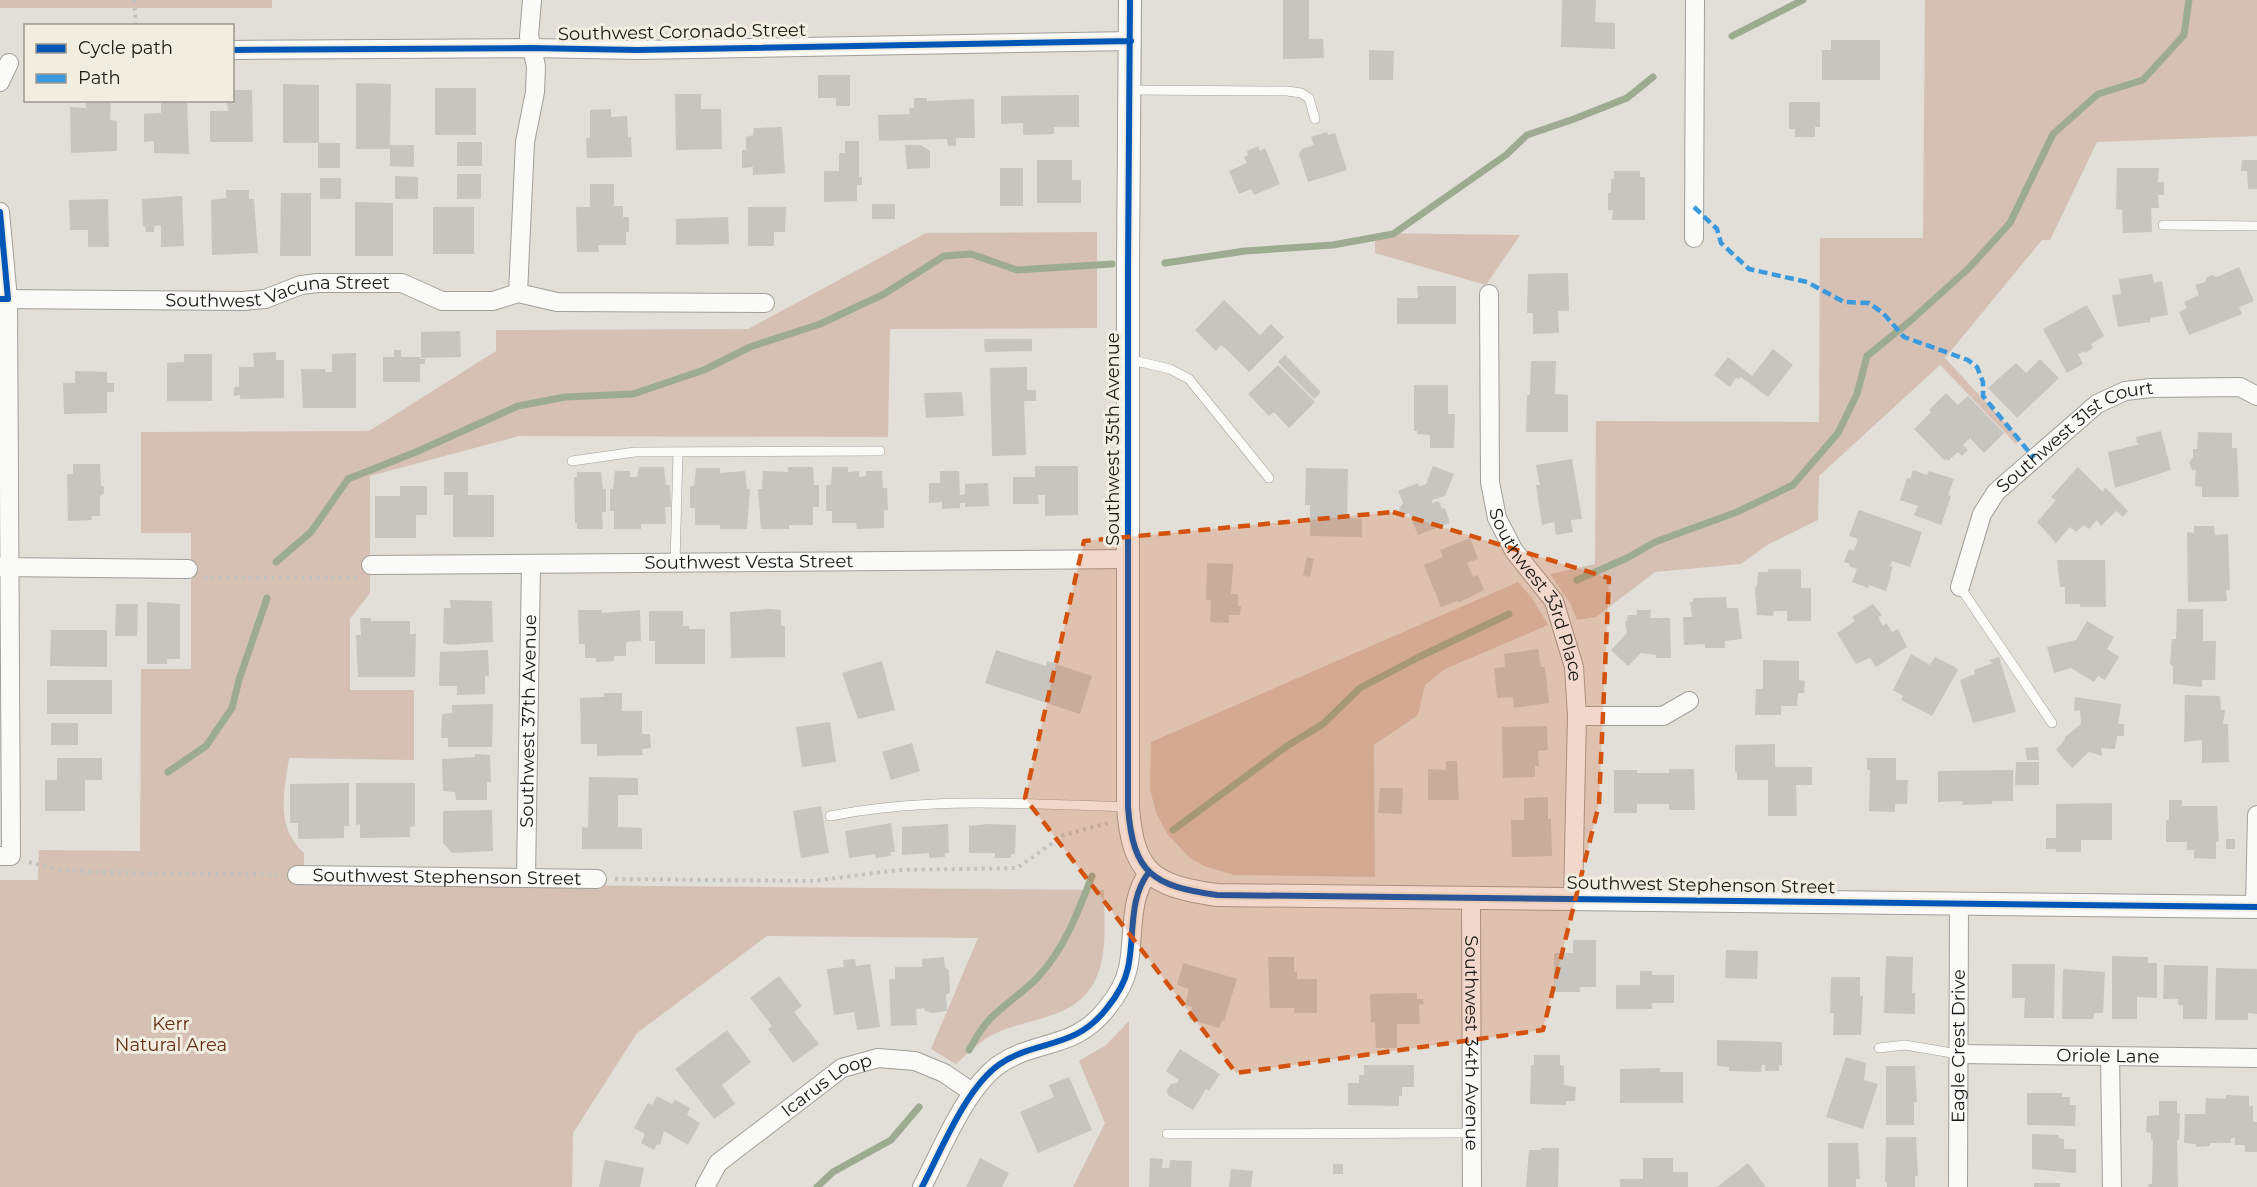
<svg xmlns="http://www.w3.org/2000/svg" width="2257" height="1187" font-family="Montserrat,sans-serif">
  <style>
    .green { fill: #d5c0b3 }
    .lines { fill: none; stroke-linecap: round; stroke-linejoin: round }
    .stream { stroke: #9dac91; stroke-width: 7 }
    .building { fill: #c6c5c0 }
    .service-casing { stroke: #a19f9a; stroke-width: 10 }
    .minor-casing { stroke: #a19f9a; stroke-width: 20 }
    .tertiary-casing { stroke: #a19f9a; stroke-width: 24 }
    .path { stroke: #c2c1bf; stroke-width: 4; stroke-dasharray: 3 4.5; stroke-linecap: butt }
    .service { stroke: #fafaf9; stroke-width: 9 }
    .minor { stroke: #fafaf9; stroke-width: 18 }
    .tertiary { stroke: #fafaf9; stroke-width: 22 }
    .quiet { stroke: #3b9ade; stroke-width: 4.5; stroke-dasharray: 9 4.5; stroke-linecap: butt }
    .cycleway-casing { stroke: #f2ede1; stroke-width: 10 }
    .cycleway { stroke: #0057b8; stroke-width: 6 }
    .marked { fill: #d3520d; fill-opacity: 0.2; stroke: #d3520d; stroke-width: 4.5; stroke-dasharray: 12 8; stroke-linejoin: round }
    .labels { text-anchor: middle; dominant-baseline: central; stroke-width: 6; stroke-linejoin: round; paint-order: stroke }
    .street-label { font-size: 18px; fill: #1a1814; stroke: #f2ede1 }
    .park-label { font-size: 18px; fill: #642f13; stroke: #f2ede1 }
  </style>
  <rect width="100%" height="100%" fill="#e1dfd8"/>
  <path class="green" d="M0 0H272V8H0Z
    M1925 0H2257V136L2097 142 2050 240H2042L1945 358 2020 439 2016 444 1940 365 1819 476 1818 520 1767 545 1741 564 1655 572 1596 617 1577 620 1570 603 1550 574 1595 564 1596 421 1819 422 1820 238H1923Z
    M1097 232V328L890 329 888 437 519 436 370 476V593L350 619V690H414V760L289 758C284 793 275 827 304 853V883L1104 890C1104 915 1107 944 1100 968 1084 1020 1036 1015 996 1033 981 1040 969 1052 956 1064L931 1049 978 938 767 936 637 1033 573 1133 572 1187H0V880H38L39 850 140 851 141 669H191V533H141V432L369 431 496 351V330L748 329 926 233Z
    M1375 233 1520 235 1486 285 1375 253Z
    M1518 582 1532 598 1548 625 1445 669 1425 685 1418 715 1374 745 1375 877 1234 875 1204 866 1190 858 1168 835 1156 813 1150 789 1151 742Z
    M1129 1021V1187H1073L1105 1123 1079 1061 1106 1045Z"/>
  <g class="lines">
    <path class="stream" d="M1732 36 1803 0
      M1165 263 1245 251 1333 245 1393 234 1506 155 1527 135 1574 119 1627 98 1653 77
      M276 562 311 532 348 479 416 452 518 406 565 397 633 394 704 370 750 347 820 324 884 294 944 256 971 254 1017 270 1112 264
      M1577 580 1627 558 1655 542 1737 512 1793 485 1838 433 1857 394 1867 356 1909 322 1969 268 2010 223 2053 134 2098 94 2143 80 2184 35 2189 0
      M168 772 206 746 232 708 239 680 267 598
      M1173 830 1287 746 1323 724 1360 688 1419 657 1509 614
      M969 1050C975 1040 981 1028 990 1019 1004 1004 1023 993 1038 977 1065 948 1078 912 1092 876
      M817 1187 833 1172 891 1140 919 1107"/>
  </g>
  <path class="building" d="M1283 0H1309V39H1323L1324 58 1283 59Z
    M1562 0H1596L1595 22 1615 23V49L1561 47Z
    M1831 40H1880V80H1822V50H1831Z
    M1369 50 1394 51 1393 80H1369Z
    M818 75H850V106H836V98H818Z
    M356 83 391 84 390 145H414V167L390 166V149H356Z
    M283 84 319 85V143H340V168H318V143H283Z
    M435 88H476V135H435Z
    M232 90H252L253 142H210V111H228L227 100H232Z
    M675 94H701V109H721L722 149 676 150Z
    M1079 95V127H1054V134L1023 135V123L1001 124V96Z
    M914 98H927V101L974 99 975 138H956V146H948L947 139 879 141 878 115 910 114 909 108H914Z
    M85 100H111L110 120 117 121V151L71 153 70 107 86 108Z
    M161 100H187L189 154 154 153V141L144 142V114L161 113Z
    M1789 102H1820V127H1815V137H1795V129H1789Z
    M611 109V117L627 116 628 137H631L632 157 587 158 586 138H590V110Z
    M782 127 785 173 753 175V167L742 168V150H746V137L753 135 754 128Z
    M1327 132 1328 135 1335 133 1347 170 1308 182 1299 154 1302 149 1314 145 1311 137Z
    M845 141H859V177H862V185H857V201L824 202V171H839V153H845Z
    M457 142H482V166H457Z
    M905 145H921L930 151V168L907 169Z
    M1258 146 1260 151 1265 148 1280 184 1254 195 1251 189 1239 194 1229 171 1247 163 1244 157 1248 155 1247 151Z
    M1037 160H1072V180H1081V203H1037Z
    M2242 160H2257V189H2248L2247 171H2241Z
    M1000 168H1023V206H1000Z
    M2117 168H2159L2158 182H2164V195H2158L2159 208H2151L2152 232 2123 233 2122 210 2116 209Z
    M1614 171H1640V177H1645V220H1612L1613 210H1608V193H1611V179H1614Z
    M457 174H481V199H457Z
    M395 176 418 177V199H395Z
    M320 178H341V199H320Z
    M590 184H614V206H623V217H629V232H626V245H598L599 252H577L576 207H590Z
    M226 190H249V199H254L258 253 212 255 211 200 226 198Z
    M281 193H311V256H280Z
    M182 196 184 246 161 247V225L154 226V232H146L145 226H143L142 199Z
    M108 199 109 247H88V230H70L69 200Z
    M355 202 393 203V256H355Z
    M872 204H895V219H872Z
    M433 207H474V254H433Z
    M748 207H786L785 232H774V246H748Z
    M728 217 729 244 676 245V219Z
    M2239 267 2254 301 2239 307 2242 314 2189 335 2179 312 2187 308 2184 302 2199 295 2195 285 2205 282 2206 278 2212 275 2217 277Z
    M1568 273 1569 311H1558L1559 333 1533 334V313H1527L1528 274Z
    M2152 274 2154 283 2162 281 2168 315 2150 318V322L2118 327 2112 295 2121 294 2119 279Z
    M1417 286H1456V324H1397V298H1418Z
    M1224 300 1260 335 1271 324 1284 337 1249 372 1226 349 1221 345 1216 351 1195 330Z
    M2087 305 2104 336 2091 344 2093 348 2085 353 2084 351 2078 354 2083 364 2067 373 2043 329Z
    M460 331 461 357 421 358V332Z
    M984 339H1032V351L985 352Z
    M1773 349 1793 365 1768 397 1741 377 1739 379 1736 378 1730 387 1714 375 1728 357 1752 376Z
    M394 350H401V357H420V359H425V364H420V382H383V357H394Z
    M276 352V360H284V398L240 399V395L234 396V387H239V367H254L253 353Z
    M356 353V408H303L301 369H325V372H332V354Z
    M184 354H212V401H167V363L184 362Z
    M1285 355 1321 392 1314 399 1278 362Z
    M2040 359 2059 378 2017 418 1988 388 2016 363 2026 373Z
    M1531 361H1556L1555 394 1568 395V432H1526L1527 395H1530Z
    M1278 365 1315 402 1289 428 1274 412 1269 416 1248 394Z
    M1027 367V390H1036V401H1024L1026 455 992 456 990 368Z
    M75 371 107 372V383H114V392H107V413L64 414 63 383H75Z
    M1414 385H1448V414H1455L1454 448H1430V435L1417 434V431H1414Z
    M962 392 964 416 926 418 924 393Z
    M1946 393 1958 405 1968 396 2004 433 1984 453 1970 438 1963 445 1968 450 1962 456 1958 452 1948 461 1946 458 1945 461 1914 429 1931 412 1929 410Z
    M2161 431 2171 470 2115 488 2108 452 2140 444 2137 443 2136 437Z
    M2198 432 2232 433V448H2237L2239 497H2202V487L2195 486 2196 470H2192L2189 463 2193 457V449H2197Z
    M1572 459 1582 519 1571 520 1573 532 1556 535 1554 522 1542 525 1536 485H1540L1536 465Z
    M73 464H100L101 485 104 487V493L100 496V516H91L92 520 68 521 67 474H73Z
    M1035 466H1078V515L1045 516V495H1038L1039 504H1013V477H1035Z
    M1433 466 1454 474 1445 496 1432 500V503L1439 501 1442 509 1445 508 1450 523 1418 535 1409 513 1406 515 1400 513 1399 509 1403 503 1398 491 1418 483 1419 487 1426 484Z
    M639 467H664L666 485H670L671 507H665L666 524H641V529H614V511H610V489H613L615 471H630V477H637Z
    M788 467H813L814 485H819V507H813V525H789V529H761L758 489H762L763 471 788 472Z
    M832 467H848V472L859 471V477L866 476V471H882L883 488H887L888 510H884V528L857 529 856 523H832V511H826V485H831Z
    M2078 467 2103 492 2105 487 2128 511 2123 517 2116 511 2101 526 2097 520 2089 529 2084 525 2076 532 2070 527 2056 543 2037 522 2056 500 2051 497Z
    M696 468H720V473L745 471 747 489H750L747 529H720V525H695V508H690V486H694Z
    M1306 468 1348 469 1347 518 1362 519V537L1310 536V505H1305Z
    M1913 470 1927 475 1929 471 1954 479 1948 495 1951 496 1941 525 1914 515 1918 506 1900 500 1907 478 1910 479Z
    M940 471H959L960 495 965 494V484L988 483 989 506 965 507V503H960V508L942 509V502L929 503V483H940Z
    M444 472H468V495H494V537H453V495H444Z
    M577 472H601L603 489H606V512H602L603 529H577V523H575L574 477H577Z
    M400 486H427V515H416V538H375V496H400Z
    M1859 510 1922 532 1910 567 1892 561 1890 566 1893 567 1890 575H1891L1886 591 1869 585 1868 588 1852 582 1857 569 1849 566 1850 564 1844 562 1849 549 1854 551 1858 539 1849 536Z
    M2194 526H2214L2215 535 2228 534 2230 590H2226L2227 601 2188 602 2187 532 2194 533Z
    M1470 538 1478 559 1467 563 1473 577 1478 575 1484 590 1458 603 1457 601 1441 607 1424 565 1443 557 1440 550Z
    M1307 557 1314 559 1310 577 1303 575Z
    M2057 560H2105L2106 607H2080V604H2065V587H2060Z
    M1207 563 1233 564 1231 594H1238V606H1241L1240 615H1229V623L1210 622 1211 600H1206Z
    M1768 569H1801V588H1811V621H1787V611H1774L1773 616 1757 615 1755 587H1757L1758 572H1768Z
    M1726 597 1727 608H1738L1742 639 1725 641V648H1705V644L1684 645 1683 617H1692L1690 602H1693V598Z
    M450 600 492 601 493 642 450 645 443 643 444 608H451Z
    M147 602 180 604V659H167V664H147Z
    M116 604H138L137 636H115Z
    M1873 604 1882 615 1878 617 1883 626 1886 623 1892 632 1898 629 1907 647 1876 667 1870 658 1856 664 1837 633 1855 621 1852 617Z
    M769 609 781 610V626H785V657L731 658 730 612Z
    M2177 609H2203V641H2216L2215 680H2202V687L2173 684V666L2170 664 2172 639H2176Z
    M578 610H602V613L640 610 641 641 626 642V656H614V661L596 662V658H585V644H579Z
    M1637 610H1651L1650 618H1670L1671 658H1656V655L1641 653 1628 666 1611 650 1627 633 1625 621H1627L1628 615H1637Z
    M649 611H683V626H689V629H705V664H655V641H649Z
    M360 618H371V621H410V634H416L415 677H358L356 635H361Z
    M2087 621 2114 637 2107 649 2119 657 2105 680 2098 676 2094 682 2071 668 2054 673 2047 647 2076 640Z
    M51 630H107V667L50 666Z
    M1538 649 1541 667H1545L1549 703 1514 708 1513 697 1497 698 1494 668 1505 667 1504 654Z
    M488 650 489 676H485V694L457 695V686H439L440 652Z
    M996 650 1046 666 1047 661 1092 676 1080 714 985 683Z
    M1911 654 1930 665 1935 657 1955 667 1958 670 1932 716 1901 700 1903 696 1893 690Z
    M1999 657 2016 712 1973 723 1960 680 1975 674 1974 670 1993 663 1989 660Z
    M1763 660 1799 661V680L1805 681 1804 693H1798L1797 706H1781V715H1755L1756 689H1763Z
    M882 661 895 710 858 719 842 673Z
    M47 680H112V714H47Z
    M604 693H622V711H642V734H650L651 748 642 749 643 755 597 756V744H581L580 698 604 697Z
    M2185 695 2220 696 2221 710H2225L2223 724H2228L2229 762 2202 763V740L2184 742Z
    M2075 697 2121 704 2118 724H2124V736H2117L2115 749 2101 748 2102 756 2089 752 2072 768 2056 750 2065 739V737L2081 724 2080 710 2074 711Z
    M493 704 492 747H448V738H441L442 714 452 713V705Z
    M830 722 836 762 802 767 796 727Z
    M51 723H78V745H51Z
    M1547 726 1548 750 1538 751 1539 766H1535V777L1503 778 1502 727Z
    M912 743 920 771 891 780 882 752Z
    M1775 744V767H1812V785H1796L1797 816H1768V780H1737V772H1735V745Z
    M2038 747 2039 760H2027L2025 748Z
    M475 754 490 755 491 782H487V800H456L455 792 443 791 442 759 475 757Z
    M57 758H102V780H85V811H45V780H57Z
    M1867 758H1896V780H1908L1907 804H1895V812L1869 811 1870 770H1867Z
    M1446 761H1457L1459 800H1428V769L1446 770Z
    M2016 762H2039V785H2015Z
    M1669 769H1694L1695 810H1669V804H1637V813H1614V770H1637V773H1669Z
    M2013 770V801H1992V804L1962 805 1963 801 1938 802V771Z
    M589 777 638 778V795H618V827L642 828V849H582V827L588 828Z
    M349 783V826H344V838L298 839V823H290V784Z
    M356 783H415V826L410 827V837L360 838V824L356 825Z
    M1380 788H1403L1402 814 1378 813Z
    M1548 797V819H1551L1552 856 1512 857 1511 820H1524V798Z
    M2169 800H2182V806H2217L2219 842 2216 841V859L2194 858V850H2187V842H2166V820H2169Z
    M2112 803V840H2081V852H2056V849H2046V838H2056V804Z
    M821 806 829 853 801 858 793 811Z
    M492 810 493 851 452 853 443 843V811Z
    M891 823 895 852H891V856L876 858 875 854 849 858 845 831Z
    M948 824 949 853H945V857L929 858V853L902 855V827Z
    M988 824 1016 825 1015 854H1011V858H995V853H969V826Z
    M2226 839H2235V849H2226Z
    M1573 940H1596V987H1580V992H1554V953H1573Z
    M1726 950 1758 951 1757 979 1725 978Z
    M1886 956 1913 957 1912 993H1915V1014L1884 1013Z
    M2112 956 2148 957V963H2157V998L2137 997V1019H2112Z
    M944 957 945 967 949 970 950 992 946 995 947 1011 932 1013 925 1011 924 1008 916 1009 917 1025 891 1026 889 979H895V967H922V959Z
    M1268 957H1294V972H1297V979H1317V1013H1294V1008H1270Z
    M855 959 856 966 870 964 880 1027 857 1030 854 1012 834 1015 827 969 844 967 843 960Z
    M1183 963 1237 979 1224 1021 1222 1020 1219 1028 1189 1019 1192 1007 1185 1005 1189 989 1177 985Z
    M2012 964H2055L2054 1018H2024L2025 998H2012Z
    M2164 965 2208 966 2207 1019H2183V1005H2178V999H2163Z
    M2216 968 2257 969V1014L2248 1013V1020H2215Z
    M2063 969 2105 972 2103 1013H2094L2093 1019H2062Z
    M1640 971H1652V975H1674V1003H1652V1009H1616V985H1640Z
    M779 976 802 1006 794 1012 819 1044 793 1063 768 1029 772 1026 750 998Z
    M1831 977H1860V996H1863L1861 1035H1833L1834 1013H1830Z
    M1417 993V999H1423L1424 1004 1419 1005 1420 1024H1397V1048H1376L1375 1022 1371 1023 1370 994Z
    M727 1030 751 1062 722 1085 735 1104 714 1119 675 1069Z
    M1717 1040 1782 1042V1066L1779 1065V1071H1765V1065H1762L1761 1072 1729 1071V1067L1717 1066Z
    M1180 1049 1220 1074 1209 1091 1206 1089 1193 1110 1168 1095 1167 1090 1171 1084 1177 1083 1179 1080 1166 1071Z
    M1534 1055H1560V1065L1564 1066V1085L1576 1087 1575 1101H1566V1105L1530 1104 1531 1065H1534Z
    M1846 1057 1866 1063 1864 1080 1878 1084 1863 1129 1826 1117Z
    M1364 1065H1414V1087H1402V1096H1399V1106L1348 1105V1083H1359V1075H1364Z
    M1886 1066H1915L1917 1102H1914V1125H1886Z
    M1660 1068V1072H1683V1103H1620V1069Z
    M1069 1077 1092 1130 1038 1153 1020 1112 1054 1097 1049 1085Z
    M2027 1093H2062V1097H2070V1105H2076L2075 1126 2027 1125Z
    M2226 1095 2249 1096V1106H2253V1122H2257V1152H2245V1145H2235V1138H2231V1143H2210V1146L2196 1147V1144L2184 1143 2185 1114H2205L2206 1098 2226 1099Z
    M657 1096 672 1104 675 1100 690 1108 687 1115 700 1123 688 1145 664 1131 660 1145 657 1144 654 1150 641 1143 645 1134 634 1128 648 1103 652 1105Z
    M2159 1101H2177V1113H2180L2179 1140H2177L2178 1187H2148L2149 1184H2152L2153 1140H2151V1133L2146 1132 2147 1116 2159 1115Z
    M2032 1134 2059 1135V1138L2064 1139V1149H2076V1173L2032 1169Z
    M1886 1137H1916L1918 1176H1915V1187H1887V1182H1885Z
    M1828 1143H1858L1860 1179H1856V1187H1828Z
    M1541 1148H1559L1558 1187H1526L1529 1150H1541Z
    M980 1158 1009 1173 1002 1187H966Z
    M1150 1158 1163 1159 1162 1168H1169L1170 1160 1192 1161 1191 1187H1149Z
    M1643 1158H1673V1172H1688V1187H1620V1179H1643Z
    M605 1160 644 1168 640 1187H599Z
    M1748 1163 1766 1187H1717Z
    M1333 1164H1343V1174H1333Z
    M1231 1169 1253 1171 1251 1187H1229Z
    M2034 1183H2060V1187H2034Z"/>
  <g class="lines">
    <g class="service-casing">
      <path id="service" d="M1130 90 1287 91 1301 93 1309 98 1315 119
        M2163 225 2257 226
        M1128 359 1170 369 1189 379 1269 478
        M572 461 635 452 880 451
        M675 564 678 452
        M1960 587 2052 723
        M830 816C931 796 1026 804 1128 807
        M1879 1048 1905 1045 1958 1054
        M1167 1134 1471 1133"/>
    </g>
    <g class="minor-casing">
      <g id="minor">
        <path d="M232 50 531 48 637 50 1131 41"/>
        <path d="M0 82 9 63"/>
        <path d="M0 212 8 299 11 856H0"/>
        <path d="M1694 238 1695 0"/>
        <path d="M518 293 525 142 535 92 536 66 529 36 532 0"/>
        <path id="s1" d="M1489 294 1490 482 1497 518 1514 551 1554 601 1574 667 1577 716 1573 898"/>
        <path id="s2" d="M0 299 243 301 265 299 301 285 318 283H402L442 301H493L518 293 557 302 765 303"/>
        <path id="s3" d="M371 565 1129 559"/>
        <path d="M0 567 188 569"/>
        <path id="s4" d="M1960 587 1982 514 1996 492 2097 404 2125 391 2151 388 2240 387 2257 396"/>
        <path d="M1577 716H1663L1689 701"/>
        <path id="s5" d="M297 875 597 879"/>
        <path id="s6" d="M526 877 531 564"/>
        <path id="s7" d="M1471 897 1472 1187"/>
        <path d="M2255 907 2257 815"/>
        <path id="s8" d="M1958 1054 2257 1058"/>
        <path d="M2110 1057 2112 1187"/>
        <path id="s9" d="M705 1187 718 1163 842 1068 878 1058 915 1061 944 1073 972 1092"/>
        <path d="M922 1187C941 1151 966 1087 1000 1064 1037 1039 1075 1050 1107 1008 1116 997 1125 982 1128 968 1135 935 1128 899 1149 872"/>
        <path id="s10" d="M1958 1187 1959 904"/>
      </g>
    </g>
    <g class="tertiary-casing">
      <path id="tertiary" d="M1130 0 1128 268V807C1133 874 1153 886 1217 895L2257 907"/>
    </g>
    <path class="path" d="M134 0 136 26
      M204 577 354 578 357 575
      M29 862 56 869 88 872 278 875
      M615 879 813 881 898 870 1017 868 1064 835 1108 823"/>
    <use href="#service" class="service"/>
    <use href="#minor" class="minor"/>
    <use href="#tertiary" class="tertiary"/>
    <path class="quiet" d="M1694 207 1717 229 1721 243 1749 269 1807 282 1844 302 1869 303 1883 313 1904 337 1968 360 1977 367 1983 382V396L2034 458"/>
    <g class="cycleway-casing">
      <path id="cycleway" d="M1130 0 1128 268V807C1133 874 1153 886 1217 895L2257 907
        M232 50 531 48 637 50 1131 41
        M0 212 8 299H0
        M922 1187C941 1151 966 1087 1000 1064 1037 1039 1075 1050 1107 1008 1116 997 1125 982 1128 968 1135 935 1128 899 1149 872"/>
    </g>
    <use href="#cycleway" class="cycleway"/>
  </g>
  <path class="marked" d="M1393 512 1609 578 1599 804 1543 1030 1236 1073 1025 798 1084 541Z"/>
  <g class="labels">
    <g class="street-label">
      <text transform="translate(682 32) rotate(-1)">Southwest Coronado Street</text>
      <text stroke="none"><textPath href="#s2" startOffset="279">Southwest Vacuna Street</textPath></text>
      <text transform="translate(1113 439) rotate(-90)">Southwest 35th Avenue</text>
      <text stroke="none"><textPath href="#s4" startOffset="201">Southwest 31st Court</textPath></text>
      <text stroke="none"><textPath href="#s3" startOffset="378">Southwest Vesta Street</textPath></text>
      <text stroke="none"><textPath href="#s1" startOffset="312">Southwest 33rd Place</textPath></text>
      <text stroke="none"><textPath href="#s6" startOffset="156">Southwest 37th Avenue</textPath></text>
      <text stroke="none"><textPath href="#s5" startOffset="150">Southwest Stephenson Street</textPath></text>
      <text transform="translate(1701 885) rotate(1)">Southwest Stephenson Street</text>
      <text stroke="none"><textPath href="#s7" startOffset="146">Southwest 34th Avenue</textPath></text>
      <text stroke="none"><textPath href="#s10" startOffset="141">Eagle Crest Drive</textPath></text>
      <text stroke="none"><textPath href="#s8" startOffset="150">Oriole Lane</textPath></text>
      <text stroke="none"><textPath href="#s9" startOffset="162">Icarus Loop</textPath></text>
    </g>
    <g class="park-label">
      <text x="171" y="1024">Kerr<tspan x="171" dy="21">Natural Area</tspan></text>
    </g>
  </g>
  <rect x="24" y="24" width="210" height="78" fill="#f2ede1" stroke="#9c988f" stroke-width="1.5"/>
  <rect x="36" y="44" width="30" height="9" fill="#0057b8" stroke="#9c988f" stroke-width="1.5"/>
  <text x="78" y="54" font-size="18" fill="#1a1814">Cycle path</text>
  <rect x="36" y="74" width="30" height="9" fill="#3b9ade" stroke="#9c988f" stroke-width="1.5"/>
  <text x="78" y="84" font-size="18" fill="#1a1814">Path</text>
</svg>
